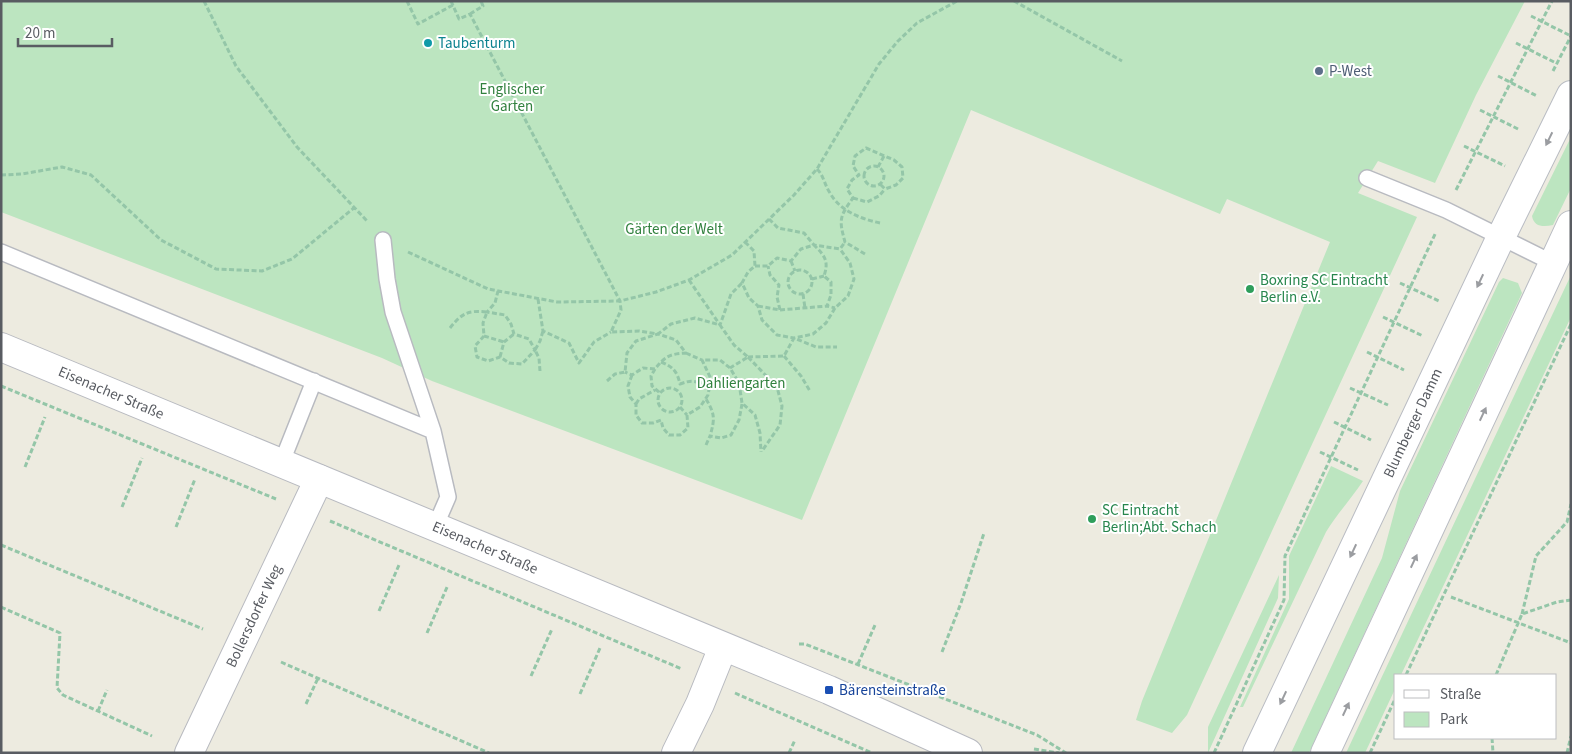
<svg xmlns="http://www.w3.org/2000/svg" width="1572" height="754" font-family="'Source Sans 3',sans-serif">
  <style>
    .green { fill: #bce5c0 }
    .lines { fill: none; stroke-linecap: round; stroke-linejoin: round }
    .service-casing { stroke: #b8bac0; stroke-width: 18 }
    .minor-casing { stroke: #b8bac0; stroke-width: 30 }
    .tertiary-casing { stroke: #b8bac0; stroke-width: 30 }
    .secondary-casing { stroke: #b9bcc3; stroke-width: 30 }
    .path { stroke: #94c6a8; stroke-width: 3; stroke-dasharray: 5 2.5; stroke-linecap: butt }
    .service { stroke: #fff; stroke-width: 15 }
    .minor { stroke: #fff; stroke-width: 28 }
    .tertiary { stroke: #fff; stroke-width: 28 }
    .secondary { stroke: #fff; stroke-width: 28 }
    .oneway { fill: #9b9da1 }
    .culture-dot { fill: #0f9aa8; stroke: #fff; stroke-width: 2 }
    .service-dot { fill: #5c6f8a; stroke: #fff; stroke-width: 2 }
    .leisure-dot { fill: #2e9e5b; stroke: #fff; stroke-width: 2 }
    .transit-dot { fill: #1a4fb4; stroke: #fff; stroke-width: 2 }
    .labels { text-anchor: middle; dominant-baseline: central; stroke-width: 4; stroke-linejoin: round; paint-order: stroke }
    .culture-label { font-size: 15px; fill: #0d838f; stroke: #fff; text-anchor: start }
    .service-label { font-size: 15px; fill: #4e5e75; stroke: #fff; text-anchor: start }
    .park-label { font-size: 15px; fill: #31813e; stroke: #fff }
    .leisure-label { font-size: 15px; fill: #27864d; stroke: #fff; text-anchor: start }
    .street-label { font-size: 15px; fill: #595c62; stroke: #fff }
    .transit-label { font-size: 15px; fill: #164399; stroke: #fff; text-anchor: start }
  </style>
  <rect width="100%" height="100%" fill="#edebe0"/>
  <path class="green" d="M1 1H1525L1476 95 1435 183 1378 161 1358 193 1417 217 1187 715 1172 733 1136 720 1142 701 1330 242 1227 199 1220 214 971 110 802 520 432 381 382 358 1 212Z
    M1571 137V188L1553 225C1543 227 1534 227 1532 216Z
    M1571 275V317L1401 675H1396V687L1365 753H1346Z
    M1503 278 1518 283 1522 293 1309 753H1291L1382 558 1400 491 1499 282Z
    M1331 466 1363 481C1351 499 1337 514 1326 532L1243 707H1240L1289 599V556Z
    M1279 575 1278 598 1208 753V727Z"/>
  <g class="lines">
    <g class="service-casing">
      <path id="service" d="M1367 178 1446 210 1553 263
        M383 240 387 279 393 312 433 431 448 497 435 527
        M1 252 433 431
        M281 464 314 381"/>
    </g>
    <g class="minor-casing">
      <path id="minor" d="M189 753 319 479
        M676 753 700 704 723 647"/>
    </g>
    <g class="tertiary-casing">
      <path id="tertiary" d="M1 347 829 690 968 753"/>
    </g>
    <g class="secondary-casing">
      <path id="secondary" d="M1257 753 1501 237 1571 95
        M1325 753 1571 225"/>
    </g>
    <path class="path" d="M204 1 236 66 297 147 368 222
      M407 1 418 24 453 5
      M451 1 459 19 470 14 620 301 621 310 611 332 639 331 658 334 671 324 695 318 720 325 734 345 748 357 730 368
      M1014 1 1122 61
      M470 14 483 6 481 1
      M1531 16 1571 36
      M1516 43 1556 63
      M1553 71 1571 36
      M1498 76 1537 96
      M1480 110 1520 130
      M1464 146 1505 166
      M864 176a10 10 0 1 1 20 0a10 10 0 1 1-20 0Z
      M878 167 884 156
      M817 169C824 176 824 184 830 193 840 211 861 219 880 223
      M1 175 22 174 62 167 91 175 161 240 216 269 262 271 292 259 355 207
      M1456 190 1552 1
      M853 198 867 202 879 196 885 189
      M769 219 778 228 804 233 814 245 840 249 845 242
      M745 242 754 251 755 266 748 272 742 283 749 298 758 306 762 320 777 335 794 338 813 334 826 323 835 308 848 296 854 279 850 263 840 249
      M408 252 488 289 557 302 620 301 656 292 689 280 732 255 794 195 817 169 879 64 898 41 917 23 957 1
      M865 254 845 242C839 220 839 217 853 198L847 189 852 180 859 175 853 166 855 156 866 148 894 160 902 167 903 178 896 185 885 189 880 184
      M791 261 795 271
      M755 266H768L777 258 791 261 801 249 814 245C825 256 829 261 824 276L831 282V295L827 306 835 308
      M788 282a12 12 0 1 1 24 0a12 12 0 1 1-24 0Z
      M812 279 824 276
      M689 280 720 325 731 294 742 283
      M1400 283 1439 301
      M803 294 805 308
      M538 299 543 331 569 343 579 363 594 342 611 332
      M758 306 780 310 777 297 779 285 770 275 768 266
      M780 310 827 306
      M1383 317 1423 336
      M450 328C462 313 468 310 487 312L483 323 484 336 475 346 477 357 488 361 500 357 509 363 522 364 535 350 529 339 514 334 511 324 505 315 487 312 495 303 498 291
      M484 336 504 342
      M1367 352 1404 370
      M686 353 702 360
      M784 356 801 376 810 391
      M500 357 504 342 514 334
      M748 357 777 387 782 406 780 425 762 451
      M748 357 784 356 794 338 816 347H837
      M661 362C673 367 677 371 680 384 693 379 699 381 709 390
      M655 369 651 376 652 386 660 393
      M540 371 539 358 535 350 540 341 543 331
      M632 375 628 386 630 397 636 404V415L642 423H653L661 420 663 428 669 435H680L688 428 687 415 700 407 708 395 711 379 702 360H720L730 368 739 383 742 403 755 415 760 433 761 452
      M607 381 615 374 625 372 627 353 636 341 658 334 676 340 686 353C670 354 665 356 655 369L643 368 632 375 625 372
      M1 386 276 499
      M658 400a12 12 0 1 1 24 0a12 12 0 1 1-24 0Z
      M1350 388 1388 405
      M706 399C715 414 715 419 710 436
      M636 404 639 399 655 390
      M680 407 687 415
      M1334 422 1371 440
      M706 445 710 436 721 438 731 435 739 420 742 404
      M1320 452 1358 470
      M25 467 45 417
      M122 507 142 458
      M330 521 682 669
      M176 527 195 479
      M1 545 203 629
      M1451 597 1571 643
      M1 607 60 633 57 688 63 695 152 736
      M379 611 399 565
      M1522 614 1536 556 1567 522 1571 504
      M427 633 448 585
      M799 644H805L1037 735 1066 753
      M942 652 961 603 984 533
      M281 662 489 753
      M858 664 875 625
      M1406 675 1571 324
      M1496 675 1522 614 1557 602 1571 600
      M531 676 552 629
      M735 693 872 753
      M580 694 600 648
      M306 704 318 678
      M98 711 107 690
      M1492 738 1493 753
      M1034 749 1059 753
      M789 753 795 740
      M1214 753 1284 600 1285 556 1436 232
      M1370 753 1396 697
      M1567 753 1571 736"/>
    <use href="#service" class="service"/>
    <use href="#minor" class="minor"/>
    <use href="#tertiary" class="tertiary"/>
    <use href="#secondary" class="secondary"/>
  </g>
  <defs><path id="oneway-solid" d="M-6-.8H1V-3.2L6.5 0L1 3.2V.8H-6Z" transform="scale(1.25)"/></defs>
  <g class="oneway">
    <use href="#oneway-solid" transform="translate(1549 139) rotate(116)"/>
    <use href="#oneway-solid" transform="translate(1480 281) rotate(115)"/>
    <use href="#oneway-solid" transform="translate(1483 414) rotate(-65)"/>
    <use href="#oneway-solid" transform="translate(1353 551) rotate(115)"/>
    <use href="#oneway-solid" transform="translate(1414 561) rotate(-65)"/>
    <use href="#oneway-solid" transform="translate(1283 698) rotate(115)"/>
    <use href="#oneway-solid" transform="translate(1346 709) rotate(-65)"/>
  </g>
  <circle class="culture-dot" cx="428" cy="43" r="5"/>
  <circle class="service-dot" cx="1319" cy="71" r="5"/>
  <g class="leisure-dot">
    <circle cx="1250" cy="289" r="5"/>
    <circle cx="1092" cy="519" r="5"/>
  </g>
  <rect class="transit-dot" x="824" y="685" width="10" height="10" rx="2.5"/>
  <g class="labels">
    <g class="culture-label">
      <text x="438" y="43">Taubenturm</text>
    </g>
    <g class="service-label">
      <text x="1329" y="71">P-West</text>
    </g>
    <g class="park-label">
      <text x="512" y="89">Englischer<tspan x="512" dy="17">Garten</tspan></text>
      <text x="674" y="229">Gärten der Welt</text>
      <text x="741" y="383">Dahliengarten</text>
    </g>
    <g class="leisure-label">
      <text x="1260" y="280">Boxring SC Eintracht<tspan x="1260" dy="17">Berlin e.V.</tspan></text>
      <text x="1102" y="510">SC Eintracht<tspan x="1102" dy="17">Berlin;Abt. Schach</tspan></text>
    </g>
    <g class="street-label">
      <text transform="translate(111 393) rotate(23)">Eisenacher Straße</text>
      <text transform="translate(1413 423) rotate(-65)">Blumberger Damm</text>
      <text transform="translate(485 548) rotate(23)">Eisenacher Straße</text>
      <text transform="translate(254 616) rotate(-65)">Bollersdorfer Weg</text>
    </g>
    <g class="transit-label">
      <text x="839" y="690">Bärensteinstraße</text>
    </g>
  </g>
  <rect width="1572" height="754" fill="none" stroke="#595c62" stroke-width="5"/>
  <rect x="1394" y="674" width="162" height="65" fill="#ffffff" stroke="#bdbec0"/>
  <rect x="1404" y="690" width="25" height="8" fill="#ffffff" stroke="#bdbec0"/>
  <text x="1440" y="699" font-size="15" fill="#595c62">Straße</text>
  <rect x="1404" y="712" width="25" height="15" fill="#bce5c0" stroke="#bdbec0"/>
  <text x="1440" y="724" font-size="15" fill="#595c62">Park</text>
  <path d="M18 38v8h94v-8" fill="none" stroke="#595c62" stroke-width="2.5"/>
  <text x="25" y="38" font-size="15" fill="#595c62" stroke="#ffffff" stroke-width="4" paint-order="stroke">20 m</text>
</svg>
